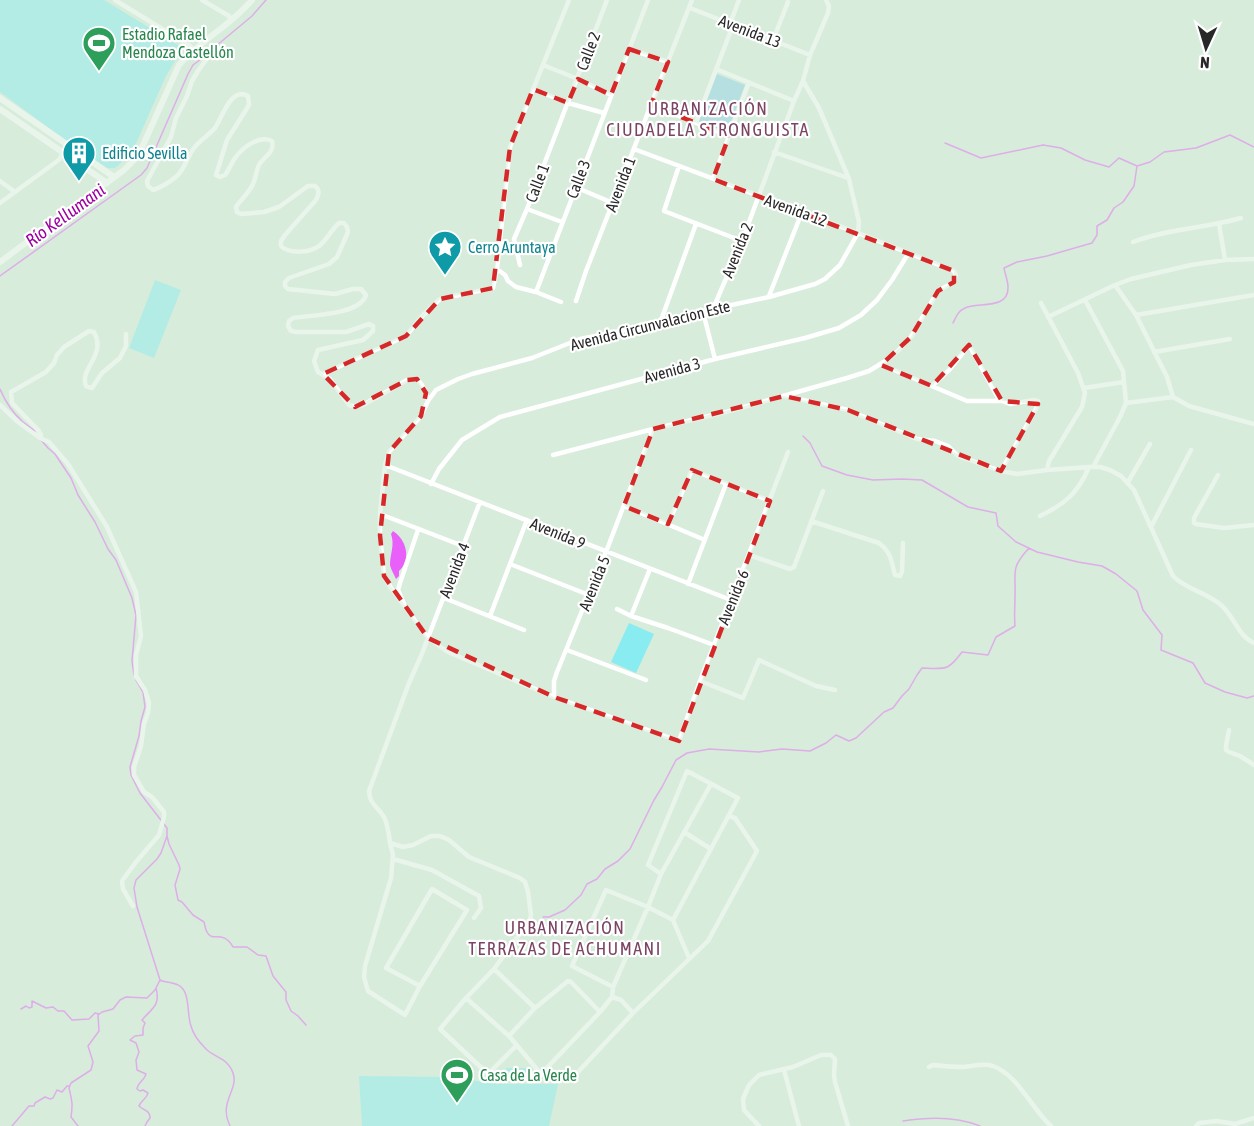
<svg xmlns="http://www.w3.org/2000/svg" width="1254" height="1126" font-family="'Asap Condensed',sans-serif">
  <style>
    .green { fill: #8ecfe8 }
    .pitch { fill: #88ecf1 }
    .water { fill: #e85ff9 }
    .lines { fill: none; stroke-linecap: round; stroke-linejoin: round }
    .stream { stroke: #e85ff9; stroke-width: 1.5 }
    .minor { stroke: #fff; stroke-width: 4.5 }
    .tertiary { stroke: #fff; stroke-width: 6 }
    .marked { fill: none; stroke: #d62828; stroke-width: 4.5; stroke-dasharray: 12 8; stroke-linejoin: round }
    .labels { text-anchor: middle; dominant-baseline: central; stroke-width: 4.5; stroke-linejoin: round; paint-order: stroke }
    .street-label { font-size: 16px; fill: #282828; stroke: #fff }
    .leisure-label { font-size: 16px; fill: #27864d; stroke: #fff; text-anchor: start }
    .culture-label { font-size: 16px; fill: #0d838f; stroke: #fff; text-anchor: start }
    .neighbourhood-label { font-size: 18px; letter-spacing: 1.5px; fill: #7c4463; stroke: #fff }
    .water-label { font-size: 18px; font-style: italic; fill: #9d01a2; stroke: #fff }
  </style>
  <rect width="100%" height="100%" fill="#d7ecdb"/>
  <path class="green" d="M717 74 745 85 727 132 699 122Z"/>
  <path class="pitch" d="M0 0H104L178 45 180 51 179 54 166 76 134 148 128 157 115 168H107L61 137 0 92Z
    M155 280 181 290 154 358 129 348Z
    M629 623 654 634 636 673 611 662Z
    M506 1068H528V1082H506Z
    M359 1076 445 1077 499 1084H558L549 1126H362Z"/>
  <path class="water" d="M393 531C406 539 412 559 399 571V576L396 579C394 574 391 570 390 565 390 554 395 545 391 534Z"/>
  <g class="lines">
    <path class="stream" d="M204 56 252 16 266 0
      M945 143 981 158 1043 145 1061 148 1085 160 1109 167 1119 158 1137 166 1150 162 1164 152 1196 148 1230 135 1254 147
      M0 276 141 175 147 168 188 74 193 65 201 59
      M953 323C956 317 958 311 965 308 978 302 1009 310 1008 287 1008 281 1005 274 1004 268L1017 262 1047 256 1092 243 1097 235V226L1107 220 1114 208 1123 202 1134 186 1137 166
      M0 389C5 401 13 413 23 422 27 425 31 428 35 431
      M803 436 810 443 822 466 847 475 873 480 902 479 922 480 968 507 996 513 998 526 1016 542 1037 552 1078 562 1102 566 1116 574 1137 591 1143 610 1162 635 1161 650 1193 663 1205 683 1225 692 1247 698 1254 696
      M41 440 48 448 55 454 71 478 78 495 95 522 108 549 116 560 132 598 136 615 132 661 134 675
      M167 836 169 844 179 865 180 869 175 885 178 900 182 902 193 915 204 922C205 925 205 929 207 932 212 943 223 929 233 947H247L258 955 266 956 273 976 286 992V1000L291 1011 298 1016 306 1025
      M543 917H549L565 910 581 895 587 884 597 879 605 869 618 861 630 849 654 800 662 787 676 760 687 753 709 749 759 752 782 749 810 751 826 743 836 735 849 741 856 738 884 712 893 708 902 696 909 689 917 675 922 668C946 669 948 671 962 652L988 655 996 637 1015 626C1014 616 1015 607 1015 597 1016 571 1010 569 1029 548
      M160 980C166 983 176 982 181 987 190 994 187 1016 191 1026 193 1034 200 1043 206 1049 215 1058 228 1058 233 1073 239 1090 218 1102 230 1126
      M21 1009 26 1006 29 1008 32 1007V1001L46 1008 53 1007 58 1011H64L72 1020 89 1019 95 1013 99 1014
      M903 1121C928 1117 956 1116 980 1126
      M12 1126 29 1106H34L35 1103 45 1097 50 1099 53 1098 57 1090 62 1092 67 1086H70
      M78 1126 71 1117C73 1104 72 1101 69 1088L71 1083 91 1070 93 1062 88 1046 99 1031 98 1015 102 1012 113 1009 120 1000 126 997 147 998 155 990 160 980 137 907 134 888 136 880 157 859 161 853 167 836V828L140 793 131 775 130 767 139 736 141 721 145 707 143 692 136 680
      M145 1126 147 1122 150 1118C150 1110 144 1111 139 1106 141 1100 147 1099 148 1093L143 1090 140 1091 137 1089C138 1082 145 1080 146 1074L137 1070 136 1060 139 1052 136 1043 130 1040 135 1036 143 1035V1028L145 1023 142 1020C151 1009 161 1006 156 988"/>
    <path class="minor" d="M115 0 190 46 206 60 198 71 192 81 187 96 176 118 171 137 147 181 148 186 153 190C162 187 170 182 177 176 185 168 188 156 194 148 200 140 209 135 215 128 222 118 231 86 248 96L249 105 227 140 216 175 220 177 225 175C229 170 231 164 235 158 243 147 259 135 272 141 275 153 264 156 259 165 256 171 256 178 253 184 249 193 241 199 236 207L237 212 241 214 264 212 279 207 308 186H315C320 190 319 194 316 200L285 235 281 241V246C289 254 310 253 319 246 327 240 331 230 339 223H344L347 227 348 232 337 257 329 264 289 278 285 282V286L288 289 335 294 353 289H361L366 295C360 315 311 315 293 318L289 321 288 326 291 331 296 332H346L369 324 373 326V331L363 340 318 350 314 361 318 372 330 379 349 405 355 407 363 405 407 380 417 379 422 385 426 393 428 401 421 416 389 452 385 465 380 514V535L384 576 391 588 428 638 448 652 554 697 679 741 700 681 788 452
      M202 0 229 16 231 20
      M690 8 810 55
      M730 24 739 0
      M773 40 788 2
      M629 49 668 62
      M543 65 578 79 611 95
      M716 69 794 101
      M533 89 568 103 604 113
      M651 105 729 136
      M696 122 733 25
      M774 152 848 178
      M679 166 664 211 742 241
      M713 179 749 82
      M0 181 15 192
      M575 187 613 203
      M0 203 60 159 63 152
      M527 209 562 222
      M1219 224 1225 260
      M1133 242C1167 229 1206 228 1241 218
      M520 265 514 239 527 209 607 0
      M497 269 505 275 508 281 516 287 536 292 561 302
      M1115 285 1136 315 1167 377 1173 397
      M536 292 648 0
      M769 296 802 212
      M1085 300 1123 371 1126 403 1120 417 1093 467
      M576 301 586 271 692 0
      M1041 303 1078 373 1085 393 1082 407 1054 453 1049 461 1047 470
      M713 309 742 241 794 101 803 81 810 55 828 13 829 6 826 0
      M703 312 715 359
      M1136 315 1254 295
      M1048 317 1115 285 1131 279 1191 265 1225 260 1254 259
      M660 323 696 224
      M1154 352 1230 339
      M880 364 967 401H1002L1010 404 1034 400 1038 401 1037 407 1001 471
      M323 374 406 336 423 315 440 299 493 288 497 269 510 147 569 0
      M932 386 950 369 969 345 998 398 1002 401
      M1084 388 1124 382
      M785 396 848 410 917 439 935 441 948 446 958 456 1001 471 1017 474 1047 470 1089 467H1100L1110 470 1121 476 1134 490 1173 576C1185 589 1206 592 1221 605 1234 616 1238 636 1254 643
      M428 401 436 390 458 379 472 374 532 358 580 339 660 323 713 309 769 297 815 284 825 279 840 265 858 233 859 222 849 179 819 108 803 81
      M1126 403 1173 397 1189 406 1254 424
      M0 405 18 422 40 438 49 442 68 464 107 527 136 592 141 636 136 655V676L141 684 145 690 149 703 148 713 144 724 141 746 134 767V775L144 792 152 797 164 812V817L159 835 136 862 122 881 123 889 133 906
      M40 438 41 435 39 431 12 403 11 392 46 372 54 363 57 355 64 347 89 331 94 332C107 356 79 368 86 386L92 388 102 373 120 358 126 346V334
      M553 455 653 429 726 412 847 378 869 371 887 360 898 351 911 337 938 291 954 282 956 275 954 271 858 233 634 149
      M385 465 731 600
      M1218 475 1194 518V523L1196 524 1224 528 1254 525
      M1128 482 1150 444
      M431 484 439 469 462 440 500 417 715 359 805 338 839 328 861 315 877 300 892 280 908 254
      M480 502 421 656 409 683 369 791C370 806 378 806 384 817 388 825 389 835 390 843L403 847 413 845 431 836H440L449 840 469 857 520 878 525 882 528 892 531 915 530 920 494 969 466 998 440 1029 488 1074 516 1046
      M624 506 705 540
      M380 514 463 546
      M1040 516C1065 504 1078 493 1089 467
      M811 521 879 543C892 553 891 561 895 575L900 576 902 572 903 543
      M668 524 692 470 770 501
      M1151 527 1191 450
      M749 555 790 569 794 567 823 491
      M510 564 589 595
      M688 584 726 484
      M444 598 524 630
      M404 604 398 590 400 583 418 530
      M617 609 631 616 668 628 714 645
      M490 616 527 520
      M631 616 650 569
      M567 650 646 680
      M700 681 743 698 759 660 816 686 835 690
      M554 697V681L557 672 606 552 653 429
      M1229 730 1226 746V750L1229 752 1240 756 1254 765
      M684 832 711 849
      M390 843 393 855 391 878 365 966 364 977 368 991 405 1015 420 986 467 910 432 889 386 968 420 986
      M393 859 432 870 479 896 481 908 474 918
      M661 874 648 865 687 771 738 798 673 920
      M494 969 535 1008
      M613 987 572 966 606 890 648 907 673 920 689 958
      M612 997 621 1000 633 1013
      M466 998 509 1036 541 1074 564 1075 578 1072 633 1013 708 941 757 851 735 818 728 816
      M509 1036 535 1008 568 981 571 982 600 1012
      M929 1067 933 1065C942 1066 952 1067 961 1067 972 1067 982 1062 993 1066 1018 1075 1032 1109 1051 1126
      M784 1070 799 1126
      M541 1074 600 1012 612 997 613 987 648 907 661 874 711 784
      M759 1126 744 1110 743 1099 749 1085 759 1075 793 1067 821 1055H831L835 1059 834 1075 835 1082 848 1126
      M1196 1126 1199 1123 1217 1121 1235 1124 1254 1118"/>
    <path class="tertiary" d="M0 98 114 177
      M0 109 107 183
      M0 262 124 170 133 161 139 154 179 65C201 40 231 25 252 0"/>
  </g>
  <path d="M0 0H1254V1126H0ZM629 49 668 62 651 105 729 136 713 179 954 271V282L938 291 911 337 881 365 932 386 969 345 1002 401 1038 404 1001 471 848 410 784 396 653 429 624 506 668 524 692 470 770 501 679 741 554 697 428 638 384 576 380 535 389 452 421 416 426 393 417 379 407 380 355 407 323 374 406 336 440 299 493 288 510 147 533 89 568 103 578 79 611 95Z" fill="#d7ecdb" fill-opacity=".55" fill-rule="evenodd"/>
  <path class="marked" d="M629 49 668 62 651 105 729 136 713 179 954 271V282L938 291 911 337 881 365 932 386 969 345 1002 401 1038 404 1001 471 848 410 784 396 653 429 624 506 668 524 692 470 770 501 679 741 554 697 428 638 384 576 380 535 389 452 421 416 426 393 417 379 407 380 355 407 323 374 406 336 440 299 493 288 510 147 533 89 568 103 578 79 611 95Z"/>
  <defs>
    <g id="stadium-pin" transform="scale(1.725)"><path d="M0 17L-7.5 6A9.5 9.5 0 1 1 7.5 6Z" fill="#2e9e5b" stroke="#fff"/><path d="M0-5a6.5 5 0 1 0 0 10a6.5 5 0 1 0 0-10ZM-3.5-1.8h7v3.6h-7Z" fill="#fff"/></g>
    <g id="building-pin" transform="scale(1.725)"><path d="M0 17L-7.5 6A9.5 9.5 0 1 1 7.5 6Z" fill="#0f9aa8" stroke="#fff"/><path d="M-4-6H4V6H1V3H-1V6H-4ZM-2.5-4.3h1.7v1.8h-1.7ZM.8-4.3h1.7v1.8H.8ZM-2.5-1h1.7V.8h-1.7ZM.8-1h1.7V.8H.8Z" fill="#fff"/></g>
    <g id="sight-pin" transform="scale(1.725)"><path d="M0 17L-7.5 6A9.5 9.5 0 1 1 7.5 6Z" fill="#0f9aa8" stroke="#fff"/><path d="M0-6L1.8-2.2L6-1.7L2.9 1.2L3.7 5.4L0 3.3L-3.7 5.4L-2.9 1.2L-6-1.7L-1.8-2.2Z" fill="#fff"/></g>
  </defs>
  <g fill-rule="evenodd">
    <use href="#stadium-pin" x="99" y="43"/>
    <use href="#building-pin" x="79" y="153"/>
    <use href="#sight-pin" x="445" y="247"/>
    <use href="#stadium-pin" x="457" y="1075"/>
  </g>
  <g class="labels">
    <g class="street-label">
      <text transform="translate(750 31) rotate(21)">Avenida 13</text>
      <text transform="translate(588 51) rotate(-69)">Calle 2</text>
      <text transform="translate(578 179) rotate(-69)">Calle 3</text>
      <text transform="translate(537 183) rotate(-69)">Calle 1</text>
      <text transform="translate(620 184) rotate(-69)">Avenida 1</text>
      <text transform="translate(796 210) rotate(20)">Avenida 12</text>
      <text transform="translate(737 250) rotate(-68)">Avenida 2</text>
      <text transform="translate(650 325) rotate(-14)">Avenida Circunvalacion Este</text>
      <text transform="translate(672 370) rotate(-15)">Avenida 3</text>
      <text transform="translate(558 533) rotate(22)">Avenida 9</text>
      <text transform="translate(454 570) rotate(-69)">Avenida 4</text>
      <text transform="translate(594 583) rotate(-68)">Avenida 5</text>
      <text transform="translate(733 597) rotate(-68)">Avenida 6</text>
    </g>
    <g class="leisure-label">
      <text x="122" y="34">Estadio Rafael<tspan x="122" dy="18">Mendoza Castellón</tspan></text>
      <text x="480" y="1075">Casa de La Verde</text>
    </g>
    <g class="culture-label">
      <text x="102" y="153">Edificio Sevilla</text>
      <text x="468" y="247">Cerro Aruntaya</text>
    </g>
    <g class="neighbourhood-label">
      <text x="708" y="108">URBANIZACIÓN<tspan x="708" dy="21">CIUDADELA STRONGUISTA</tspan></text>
      <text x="565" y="927">URBANIZACIÓN<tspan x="565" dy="21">TERRAZAS DE ACHUMANI</tspan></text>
    </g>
    <g class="water-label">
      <text transform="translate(65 215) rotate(-36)">Río Kellumani</text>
    </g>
  </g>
  <g transform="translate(1206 48) rotate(184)" stroke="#ffffff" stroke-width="4.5" paint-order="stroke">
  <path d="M0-4.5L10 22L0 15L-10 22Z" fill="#282828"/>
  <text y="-9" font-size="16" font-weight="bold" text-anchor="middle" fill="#282828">N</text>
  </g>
</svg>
